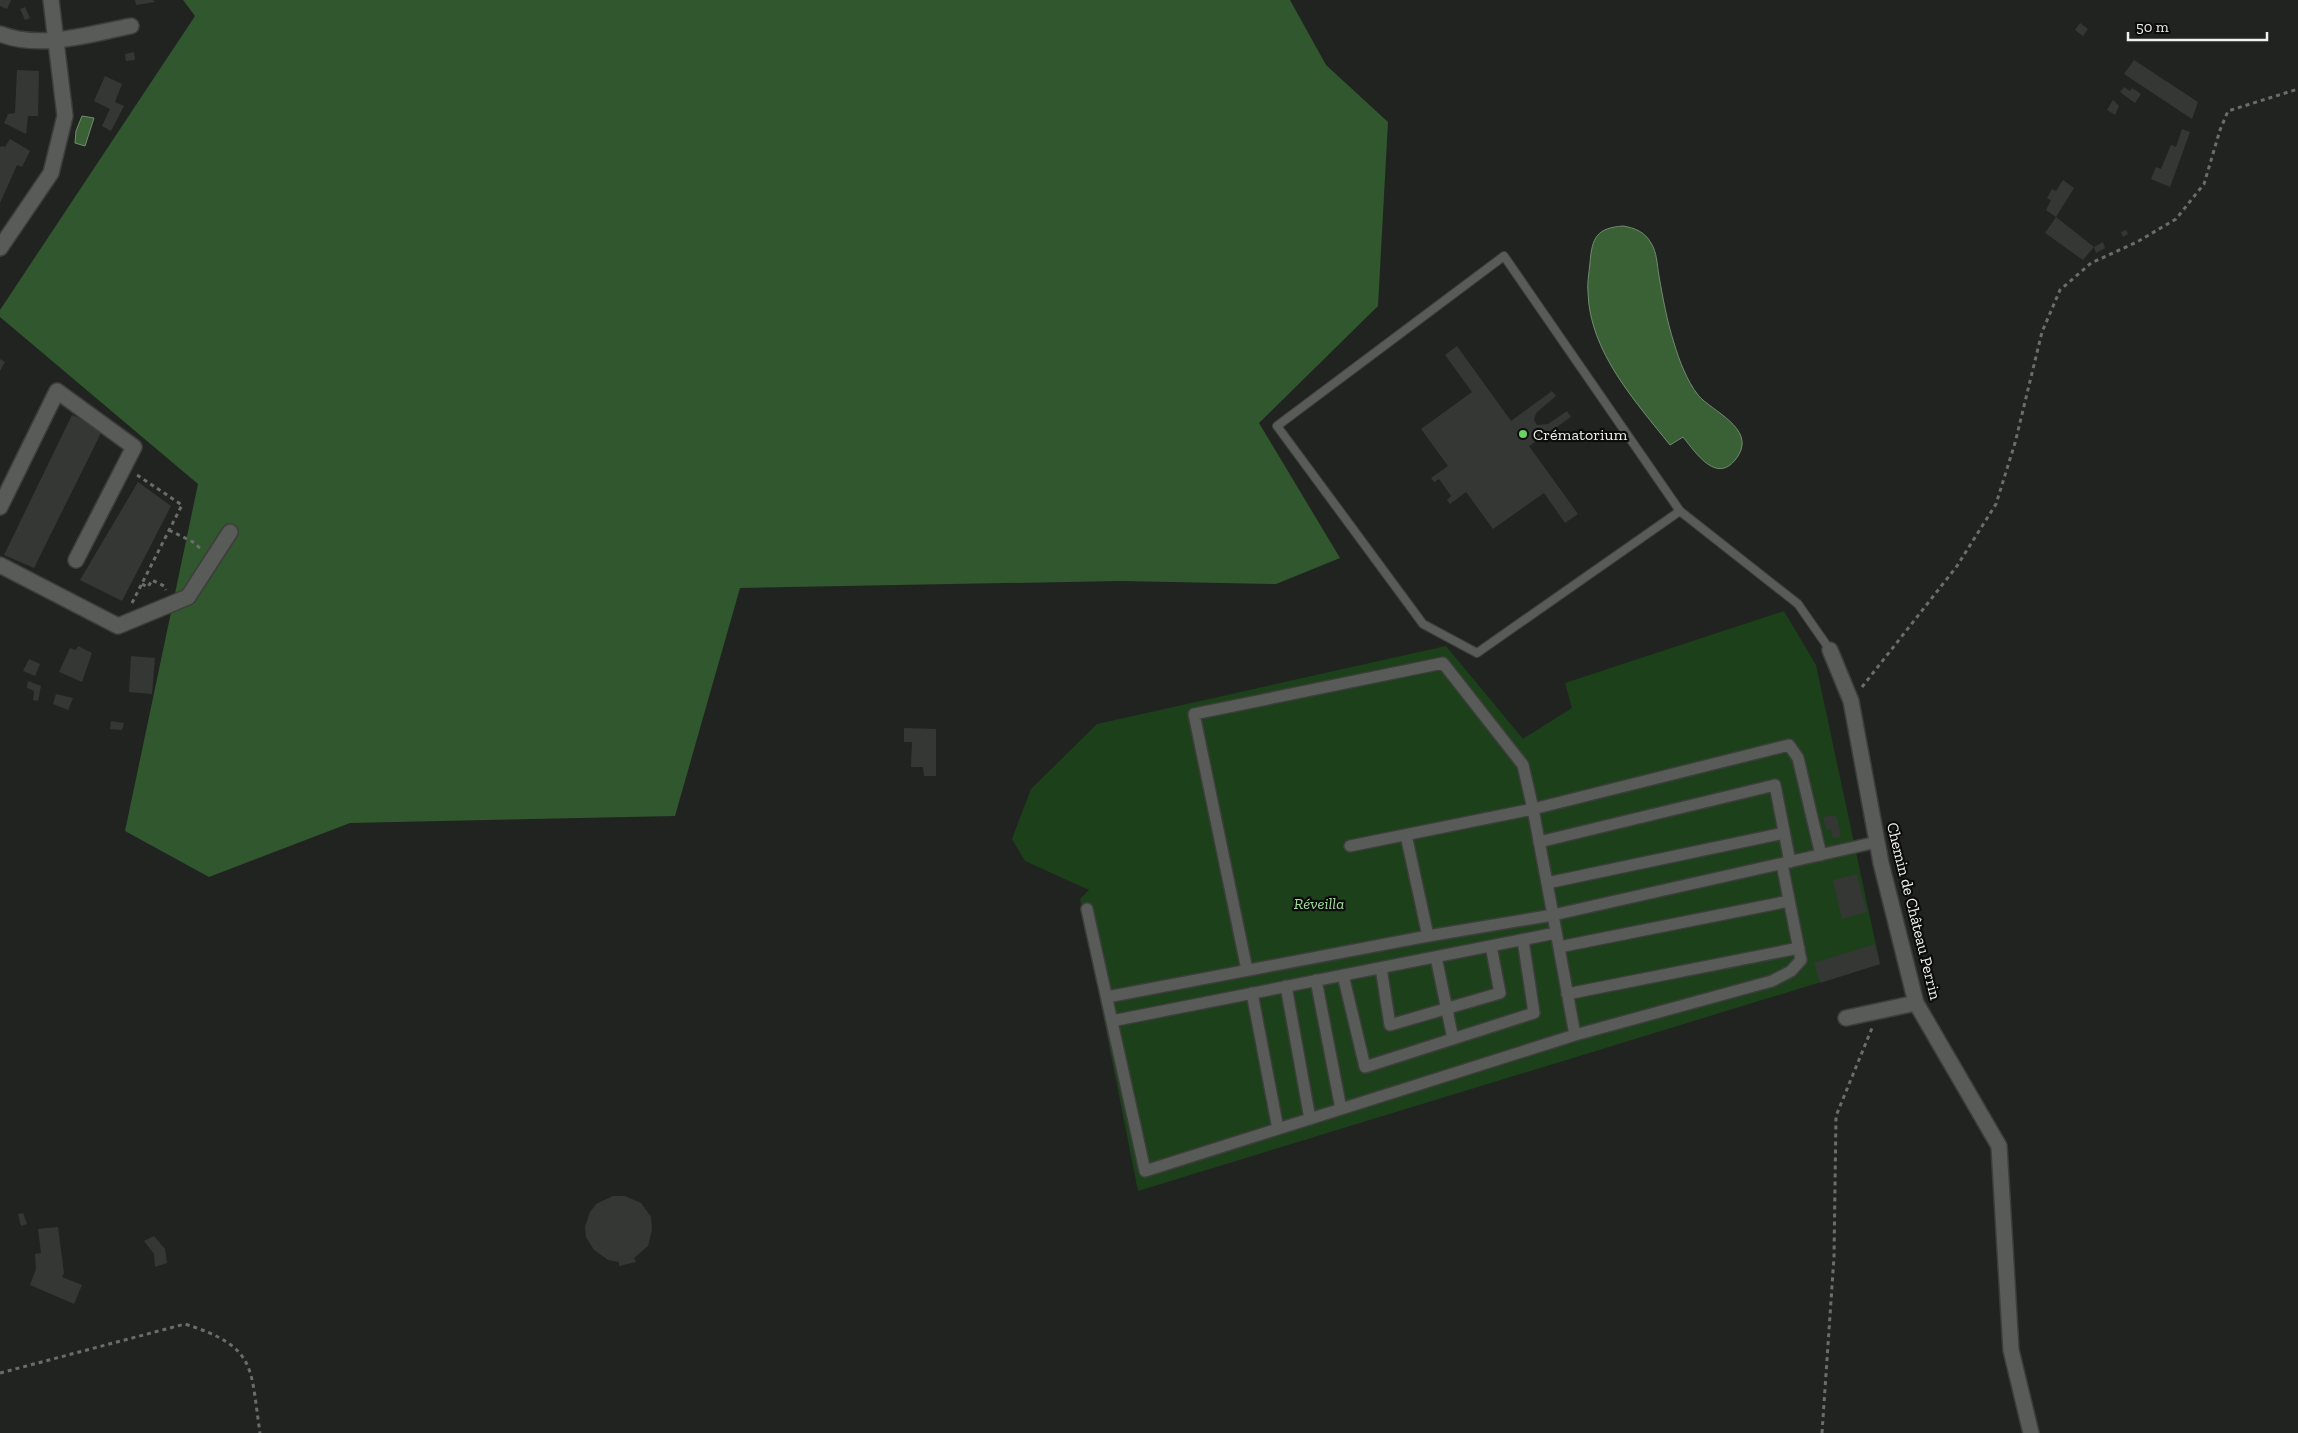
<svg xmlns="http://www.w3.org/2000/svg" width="2298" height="1433" font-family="'Zilla Slab',serif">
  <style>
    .green { fill: #1c4019 }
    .forest { fill: #30572d }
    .water { fill: #3a6036; stroke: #718c6e }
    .building { fill: #353735 }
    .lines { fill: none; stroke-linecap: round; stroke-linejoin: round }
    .service-casing { stroke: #3d3e3c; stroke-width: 10 }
    .pedestrian-casing { stroke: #3d3e3c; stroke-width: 14 }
    .minor-casing { stroke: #3d3e3c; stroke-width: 18 }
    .path { stroke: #6c6d6b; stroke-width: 3; stroke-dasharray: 4 4; stroke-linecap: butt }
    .service { stroke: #585b58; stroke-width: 8 }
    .pedestrian { stroke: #585b58; stroke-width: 11 }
    .minor { stroke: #585b58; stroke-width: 15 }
    .poi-dot { fill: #6bd363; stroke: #0b0c0b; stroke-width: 2 }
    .labels { text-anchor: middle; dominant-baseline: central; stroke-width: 4.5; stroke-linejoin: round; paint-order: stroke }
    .poi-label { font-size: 16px; fill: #f0f1ef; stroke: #0b0c0b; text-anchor: start }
    .park-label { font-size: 16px; font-style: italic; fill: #a2de9c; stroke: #0b0c0b }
    .street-label { font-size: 16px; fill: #f0f1ef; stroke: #0b0c0b }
  </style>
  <rect width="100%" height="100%" fill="#212321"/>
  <path class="green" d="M1784 611 1816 665 1880 964 1138 1191 1080 899 1089 890 1025 861 1012 839 1031 789 1097 724 1446 646 1523 739 1572 708 1565 683Z"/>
  <path class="forest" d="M183 0H1290L1326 65 1388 122 1378 306 1259 423 1340 558 1276 584 1119 581 740 588 675 816 350 823 209 877 125 831 198 484 0 317V310L195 16Z"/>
  <path class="water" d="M82 116 94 118 85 146 75 143 76 131Z
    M1623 226C1635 228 1645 232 1651 243 1657 252 1657 265 1659 276 1663 299 1667 321 1674 343 1679 360 1687 381 1698 395 1711 411 1756 428 1738 456 1718 487 1696 453 1683 437L1670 445C1635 401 1590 352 1588 293 1587 283 1589 273 1590 263 1592 237 1597 228 1623 226Z"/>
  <path class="building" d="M0 0H11L7 9 0 6Z
    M135 0H153L155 2 136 5Z
    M25 7 30 18 25 20 20 9Z
    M2080 23 2088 29 2083 36 2075 30Z
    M134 52 135 60 126 61 125 54Z
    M2134 60 2198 102 2192 119 2124 74Z
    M17 70 39 71 38 116H28L26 134 4 123 8 114 15 113Z
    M105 76 122 84 115 102 124 106 111 131 102 126 110 109 94 101Z
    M2124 87 2130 91 2132 88 2141 94 2135 103 2120 92Z
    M2113 100 2119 106 2115 115 2107 110Z
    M2182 129 2190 132 2170 187 2151 179 2156 167 2161 169 2171 145 2176 147Z
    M10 139 30 151 22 167 17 165 0 203V148L1 146 5 147Z
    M2063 180 2074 188 2056 217 2046 210 2051 200 2047 198 2052 189 2056 191Z
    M2056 217 2094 247 2083 260 2045 233Z
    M2126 230 2128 234 2123 237 2121 232Z
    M2103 242 2105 248 2096 253 2094 247Z
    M1457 346 1511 421 1552 391 1556 396 1536 413 1534 420 1537 425 1548 424 1567 411 1571 417 1529 446 1578 514 1565 523 1544 493 1493 529 1466 492 1450 504 1447 500 1451 496 1439 479 1434 482 1431 478 1448 466 1421 429 1472 392 1445 355Z
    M0 359 5 362 0 371Z
    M72 415 103 429 34 568 4 555Z
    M138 482 171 506 122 601 80 580Z
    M78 646 92 653 82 682 59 672 70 648 76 650Z
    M131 656 155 658 152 694 129 692Z
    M29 659 40 664 35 676 23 671Z
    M28 681 41 686 38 701 33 700 34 691 27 688Z
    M56 694 73 698 68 710 53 704Z
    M111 721 124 723 122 730 110 729Z
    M904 728 936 729V776H924L923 767H911L912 742H904Z
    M1836 815 1841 837 1833 838 1831 829 1826 830 1823 817Z
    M1857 874 1867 912 1842 919 1833 880Z
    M1875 944 1880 964 1820 983 1814 963Z
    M613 1196H625L641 1203 651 1217 652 1230 648 1246 634 1258 636 1262 619 1266V1262L608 1260 594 1250 586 1237 585 1227 590 1212 596 1204Z
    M23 1213 27 1224 21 1226 18 1214Z
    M58 1227 64 1273 62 1277 82 1285 74 1304 30 1285 36 1269 35 1254 41 1253 38 1229Z
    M154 1236 165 1249 167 1263 155 1267 154 1254 144 1241Z"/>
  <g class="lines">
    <g class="service-casing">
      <path id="service" d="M1680 511 1504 256 1277 426 1423 624 1477 653 1680 511 1798 604 1830 650"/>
    </g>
    <g class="pedestrian-casing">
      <path id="pedestrian" d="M1406 835 1428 936
        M1539 842 1775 785 1790 862
        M1782 864 1801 960 1791 971 1772 981 1575 1035 1553 915 1877 842
        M1547 883 1784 833
        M1087 909 1145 1171 1575 1035
        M1559 947 1789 901
        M1436 957 1453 1039
        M1381 968 1390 1025 1500 993 1491 946
        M1247 970 1194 714 1443 663 1523 765 1533 809 1350 846
        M1343 975 1365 1067 1534 1013 1523 940
        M1316 980 1341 1109
        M1286 986 1310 1119
        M1252 993 1278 1129
        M1567 994 1799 948
        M1107 997 1428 936 1553 915 1533 809 1789 745 1798 758 1821 855
        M1112 1021 1556 933"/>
    </g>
    <g class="minor-casing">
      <path id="minor" d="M0 34C41 50 89 34 131 26
        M0 248 51 173 65 116 51 0
        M0 507 57 391 134 447 76 560
        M0 565 118 626 188 597 230 532
        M1830 650 1851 701 1881 863 1916 1003 1999 1146 2011 1350 2031 1433
        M1846 1018 1916 1003"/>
    </g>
    <path class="path" d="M169 530 193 542 201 549
      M142 584 148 587 152 580 164 586 166 590
      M132 603 182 505 137 475
      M1862 687 1957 566 1996 504 2015 443 2042 332 2060 290 2091 263 2137 242 2176 219 2204 184 2220 130 2228 111 2298 89
      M0 1373 185 1324C257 1347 250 1366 260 1433
      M1822 1433 1834 1257 1836 1116 1872 1028"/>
    <use href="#service" class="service"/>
    <use href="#pedestrian" class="pedestrian"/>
    <use href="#minor" class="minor"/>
  </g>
  <circle class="poi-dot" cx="1523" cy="434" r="5"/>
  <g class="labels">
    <g class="poi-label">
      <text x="1533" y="434">Crématorium</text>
    </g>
    <g class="park-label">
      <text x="1319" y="903">Réveilla</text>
    </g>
    <g class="street-label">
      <text transform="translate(1914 911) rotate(76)">Chemin de Château Perrin</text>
    </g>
  </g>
  <path d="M2128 32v8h139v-8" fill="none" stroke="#f0f1ef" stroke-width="2.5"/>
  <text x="2136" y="32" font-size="15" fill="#f0f1ef" stroke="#0b0c0b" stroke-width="4" paint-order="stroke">50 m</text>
</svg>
